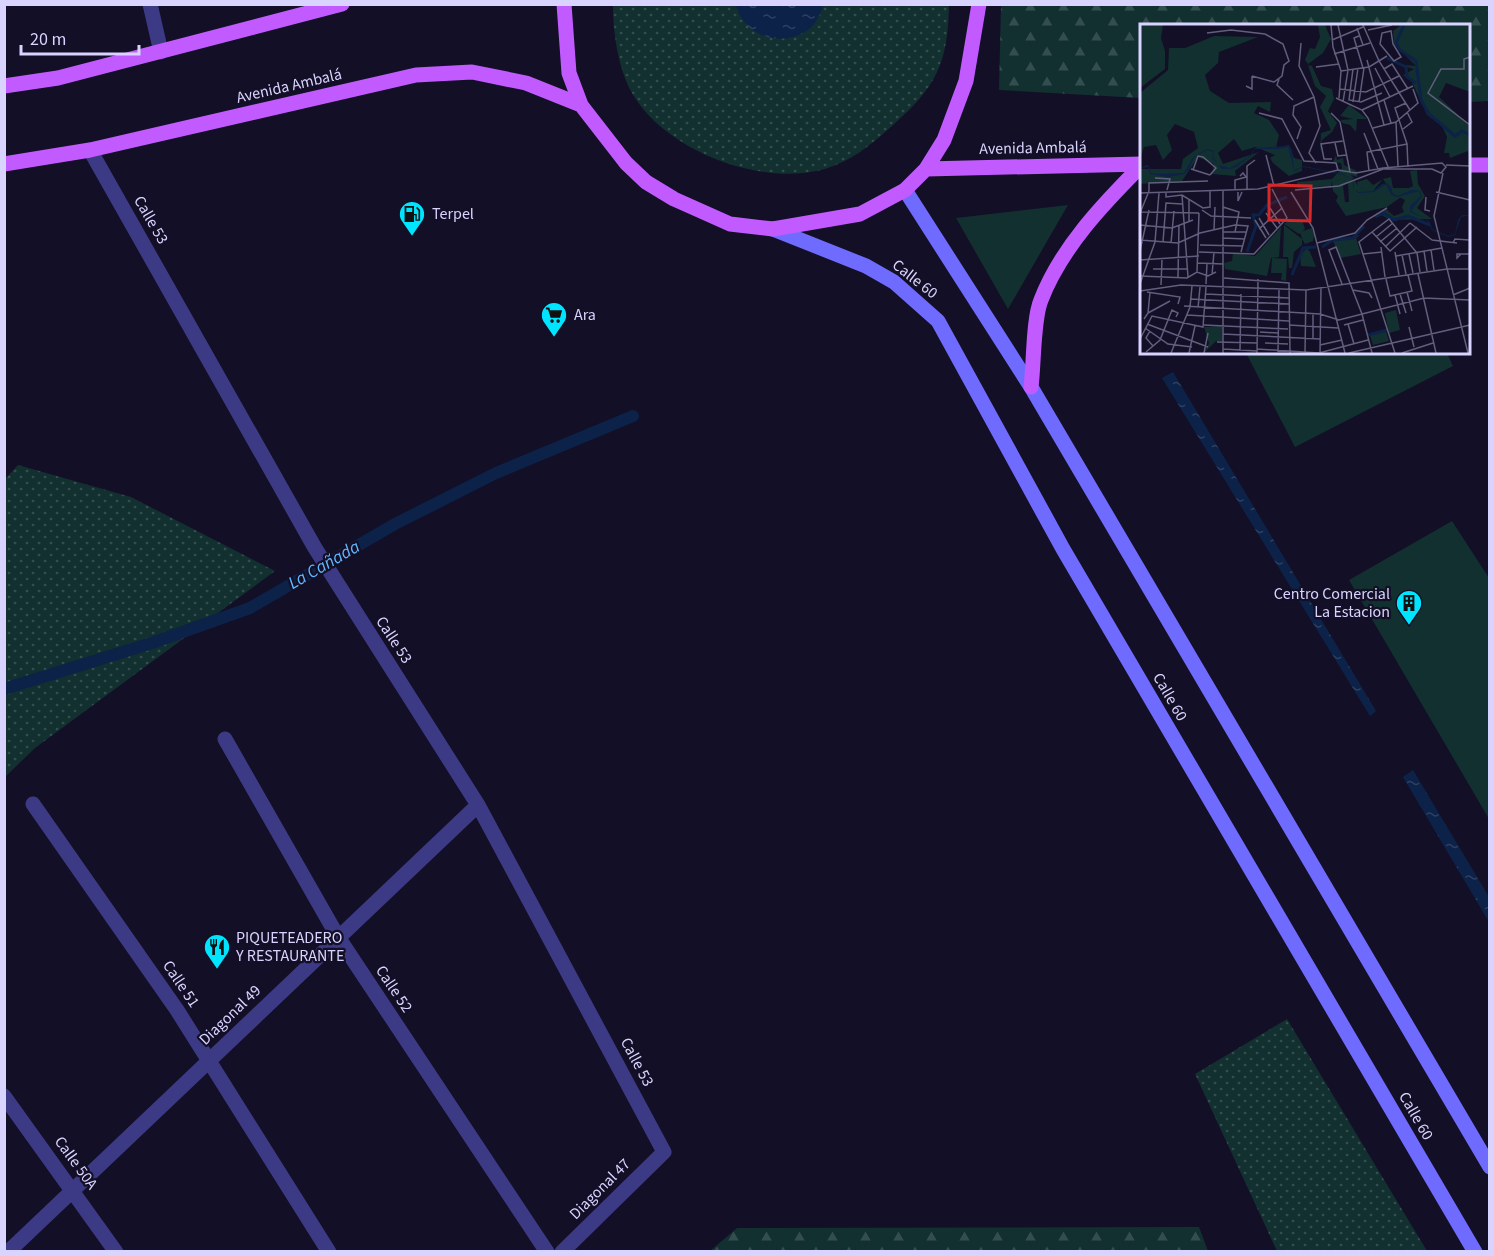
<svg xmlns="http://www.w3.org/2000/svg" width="1494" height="1256" font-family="'Source Sans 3',sans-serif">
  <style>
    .green { fill: #12302f }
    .forest { fill: url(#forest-firs) }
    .park { fill: url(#park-dots) }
    .water { fill: url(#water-ripples) }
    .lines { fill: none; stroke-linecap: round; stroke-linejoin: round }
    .stream { stroke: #0c2248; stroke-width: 12 }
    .street { stroke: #3d3a85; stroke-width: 15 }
    .secondary { stroke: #6f6bff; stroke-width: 15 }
    .primary { stroke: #c25bff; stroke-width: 15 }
    .labels { text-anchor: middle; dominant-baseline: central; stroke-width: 4.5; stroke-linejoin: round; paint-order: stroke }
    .street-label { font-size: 16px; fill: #d9d4ff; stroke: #130f26 }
    .poi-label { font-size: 16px; fill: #d9d4ff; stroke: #130f26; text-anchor: start }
    .water-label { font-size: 18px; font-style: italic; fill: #62b6ff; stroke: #130f26 }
    .inset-river { fill: none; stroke: #0c2248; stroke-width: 3 }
    .inset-road { fill: none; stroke: #625e7d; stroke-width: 1.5 }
    .view { fill: #d62828; fill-opacity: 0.15; stroke: #d62828; stroke-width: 3 }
    .inset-edge { fill: none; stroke: #d9d4ff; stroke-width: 3 }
  </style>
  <defs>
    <pattern id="forest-firs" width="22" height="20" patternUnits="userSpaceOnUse" patternTransform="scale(1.5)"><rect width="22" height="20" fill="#12302f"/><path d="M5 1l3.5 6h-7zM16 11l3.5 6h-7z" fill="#344d4e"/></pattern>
    <pattern id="park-dots" width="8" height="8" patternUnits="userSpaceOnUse" patternTransform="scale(1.5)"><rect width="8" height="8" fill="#12302f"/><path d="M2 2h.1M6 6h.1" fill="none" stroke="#344d4e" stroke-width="1.8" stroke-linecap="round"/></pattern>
    <pattern id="water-ripples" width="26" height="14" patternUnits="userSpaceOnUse" patternTransform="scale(1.5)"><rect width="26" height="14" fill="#0c2248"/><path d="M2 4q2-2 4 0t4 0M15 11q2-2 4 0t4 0" fill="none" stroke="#2f4163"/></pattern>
  </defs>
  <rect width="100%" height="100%" fill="#130f26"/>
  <path class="green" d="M1068 205 1008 309 956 218Z
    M1246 353H1447L1453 366 1295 447Z
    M1452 521 1489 578V819L1349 580Z"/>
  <path class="forest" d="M1001 5H1489V101L1469 102 1468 26H1142L1141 98 999 90Z
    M1199 1227 1208 1251H710L737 1228Z"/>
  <path class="park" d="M613 5H949C948 64 936 87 892 126 875 141 858 156 836 165 771 192 666 153 632 93 618 68 613 32 613 5Z
    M18 465 131 497 275 571 35 748 5 777 4 480Z
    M1287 1019 1427 1251H1277L1195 1074Z"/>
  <path class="water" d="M736 5V4L823 5C813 51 747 49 736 5Z
    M1173 372 1376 711 1370 716 1162 378Z
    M1413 770 1489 897V922L1403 777Z"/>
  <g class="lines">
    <path class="stream" d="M4 689 152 643 250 608 395 524 496 473 633 416"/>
    <path class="street" d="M150 4 161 52
      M90 150 315 548 478 805 664 1152 562 1252
      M225 739 338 937 547 1252
      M33 804 177 1010 329 1252
      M4 1096 116 1252
      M8 1252 478 805"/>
    <path class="secondary" d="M905 190 1031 387 1490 1167
      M773 229 866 266 894 282 938 321 1063 549 1475 1252"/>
    <path class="primary" d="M564 4 569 73 581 105 626 163 646 182 674 199 730 224 773 229 860 214 905 190 926 169 944 140 966 81 979 4
      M4 86 58 78 342 4
      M4 164 90 150 416 75 472 72 526 83 581 105
      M1468 165H1490
      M926 169 1142 164
      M1031 387C1034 364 1033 319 1041 300 1061 248 1103 204 1142 165"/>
  </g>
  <defs>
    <g id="fuel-pin" transform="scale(1.35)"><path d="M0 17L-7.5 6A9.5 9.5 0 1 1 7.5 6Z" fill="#00e5ff" stroke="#130f26"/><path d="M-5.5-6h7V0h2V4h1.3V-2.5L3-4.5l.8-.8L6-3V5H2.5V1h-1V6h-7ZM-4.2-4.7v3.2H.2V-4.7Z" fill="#111"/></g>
    <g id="supermarket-pin" transform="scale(1.35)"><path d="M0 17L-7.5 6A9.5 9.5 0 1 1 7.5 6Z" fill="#00e5ff" stroke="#130f26"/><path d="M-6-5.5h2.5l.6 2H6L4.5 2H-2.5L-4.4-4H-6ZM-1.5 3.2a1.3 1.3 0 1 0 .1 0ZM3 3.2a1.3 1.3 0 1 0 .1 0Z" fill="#111"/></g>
    <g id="building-pin" transform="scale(1.35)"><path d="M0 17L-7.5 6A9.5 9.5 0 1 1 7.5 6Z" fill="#00e5ff" stroke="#130f26"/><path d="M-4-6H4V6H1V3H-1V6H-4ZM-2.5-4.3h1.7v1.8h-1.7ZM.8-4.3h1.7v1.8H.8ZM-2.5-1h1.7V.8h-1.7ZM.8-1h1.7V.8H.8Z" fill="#111"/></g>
    <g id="restaurant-pin" transform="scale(1.35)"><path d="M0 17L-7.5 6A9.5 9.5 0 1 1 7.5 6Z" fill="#00e5ff" stroke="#130f26"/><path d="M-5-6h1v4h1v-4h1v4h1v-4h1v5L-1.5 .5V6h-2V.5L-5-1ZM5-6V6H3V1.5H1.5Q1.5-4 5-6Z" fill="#111"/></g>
  </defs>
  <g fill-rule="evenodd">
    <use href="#fuel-pin" x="412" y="214"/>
    <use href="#supermarket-pin" x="554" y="315"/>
    <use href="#building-pin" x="1409" y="603"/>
    <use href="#restaurant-pin" x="217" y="947"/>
  </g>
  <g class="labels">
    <g class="street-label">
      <text transform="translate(289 86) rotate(-13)">Avenida Ambalá</text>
      <text transform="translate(1033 148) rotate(-1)">Avenida Ambalá</text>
      <text transform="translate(151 220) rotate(60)">Calle 53</text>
      <text transform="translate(915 279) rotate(38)">Calle 60</text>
      <text transform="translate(394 640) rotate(57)">Calle 53</text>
      <text transform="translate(1170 697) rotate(60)">Calle 60</text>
      <text transform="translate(181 984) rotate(56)">Calle 51</text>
      <text transform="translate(394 989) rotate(56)">Calle 52</text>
      <text transform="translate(230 1015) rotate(-44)">Diagonal 49</text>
      <text transform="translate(637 1062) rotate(62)">Calle 53</text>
      <text transform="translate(1416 1116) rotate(60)">Calle 60</text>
      <text transform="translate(76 1163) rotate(54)">Calle 50A</text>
      <text transform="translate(600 1189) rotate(-45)">Diagonal 47</text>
    </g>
    <g class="poi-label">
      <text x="432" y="214">Terpel</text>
      <text x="574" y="315">Ara</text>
      <text x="1390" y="594" text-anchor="end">Centro Comercial<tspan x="1390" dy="18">La Estacion</tspan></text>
      <text x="236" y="938">PIQUETEADERO<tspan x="236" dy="18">Y RESTAURANTE</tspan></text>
    </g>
    <g class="water-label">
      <text transform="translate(324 565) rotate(-30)">La Cañada</text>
    </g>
  </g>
  <g transform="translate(1140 24)">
    <rect width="330" height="330" fill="#130f26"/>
    <path d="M0 1H23L21 14 25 27V45L0 64ZM209 81 227 95H217L216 108 210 101 202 99 201 96 213 95 200 92ZM144 201 162 215 160 208 172 204 174 211 173 217 165 220 162 215V221L154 228 152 244H149L148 233H143ZM132 234 147 235 146 257 141 256 142 249H131Z" fill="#12302f"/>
    <path d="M178 1H185L191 15 183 29 168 40 165 36 170 24 175 25 180 13ZM261 1H330V68L306 59 299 73 330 102V132L328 127 310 134 309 129H304L307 113 302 102 287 91 272 58 263 51 274 45 256 40 276 42 254 20 253 7ZM74 12 118 13 79 28 78 39 65 51 70 67 89 79 131 78 130 88 118 82 114 89 129 96 139 111 136 124 149 121 154 134 162 136V147L149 152 133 139 130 134 135 131 115 123 102 127 94 115 78 129 83 140 119 128 95 147 96 152 72 150 74 140 58 133 42 157 0 160V145H41L43 135 58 124 54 108 35 100 27 111 32 126 23 136 16 121 4 123 0 135V69L28 46 29 24H45ZM196 131 197 136 203 134 204 141 217 147V153L211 151 214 154 203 162 205 178H209L208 159 215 157 218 162 217 158 227 155 233 161 243 155 233 167 246 160 252 171 261 173 247 183 206 192 196 177 198 172 193 167 192 157 191 162 157 164V158L192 155 202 144 201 139 193 138ZM149 196H162L165 205 159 210 144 200ZM246 307 249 317 233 321 230 311Z" fill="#12302f"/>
    <path d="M168 41 172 42 181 62 192 65 194 75 188 87 197 99 192 108 182 116 180 129 181 109 191 106 180 83 186 72 175 62ZM277 146 278 160 285 172 277 184 292 195 250 196 240 190 246 185 254 192 264 188 262 183 265 176 253 170 243 155 251 153 253 164H269L273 162 270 147ZM141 203 139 233 131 234 127 252 85 245 84 239 92 237 93 229 115 232ZM220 211 216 214 221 230 200 234 193 217ZM167 224 170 228 176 243 161 242 160 231ZM244 285 245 289 256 286 260 306 249 309ZM82 302V317H76L64 329 69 319 64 303Z" fill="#12302f"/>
    <path d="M148 122 150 123 152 126 154 146 164 142 203 150 212 156 214 159V166L219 168 233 167 242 160 247 159 251 163 253 170 257 172 271 166H277L280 167 282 172 271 187 286 195 290 198 292 205 308 212 315 210 318 196 320 193 323 191H330L321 193 315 211 308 213 292 206 286 195 270 188V182L281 172 279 167 257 173 252 171 246 160 234 168 219 169 214 166 212 156 203 151 164 143 154 147 148 123 139 125H115L111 132 96 143 90 145H82L72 134 73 128 67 126 54 133 49 146 44 150 29 153 16 151 10 150 9 143 0 144 7 141 9 142 11 149 16 150 44 149 53 133 67 125 74 127 73 133 78 141 90 144 110 132 115 124Z" fill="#0c2248"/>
    <path class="inset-river" d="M264 1 256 19 260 26 276 37 281 76 289 90 315 112 322 107 330 111M247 34 266 43 267 53 276 59M235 193 244 189 254 196 268 192 290 201M182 223 193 216 213 214 224 202M107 228 116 202 113 191H119L127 181 147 173M152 251 163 224 176 223M228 311 247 306"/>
    <path class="inset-road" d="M191 1 193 23 201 47 199 74M198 1 208 46 203 78M223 1 239 37 270 86M217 4 223 21M228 6 252 1M251 7 253 20 261 33 254 37 240 20 242 9ZM67 9 91 6 125 10 143 20 149 37 144 41 142 52 134 58 112 52M219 12 214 14 223 44M192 16 223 3M161 19 159 42 174 73 180 102 169 129 176 139M194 30 230 19M330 33 324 35V45H301L288 69 330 101M227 36 244 101M176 43 199 40M235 44 250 73M213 45 209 76 221 78 242 69M244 45 252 40 268 65M201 47 229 43 247 32M139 55 137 61 153 76M106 62 112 65V52M199 65 226 68 259 52M196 74 222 86 228 94 249 145M244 76 251 99M213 78 218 44M219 78 224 44M266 79 255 84 267 120 268 143M222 86 273 62M119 89 142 95 164 137 196 139 198 146M191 89 200 98 210 148M256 98 258 142M233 104 256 98 278 79 273 65M263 105 272 98 267 88M224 109 238 145M157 115 161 103 153 91 154 82 174 73M195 119 198 132 206 131M126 131 134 162M192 135H184L181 120 203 117M306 141 330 142M51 145 70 151M53 146 58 132 63 133 76 144 70 151M229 147 227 128 267 120M303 149 294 192 328 329M15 154 30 155 27 166M95 165V156L106 153 103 149 100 152M107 165V142L115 136M9 167V159L68 157M83 167V329M26 168V173L42 171 63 184 70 183V167M98 168V177L102 168M151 168 173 204 205 329M296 168 330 176M0 169 118 165 198 146 216 149 243 144 302 139 306 143 301 149 292 145H243L199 162 155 166M42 171 48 253M286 173 285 186 290 187M83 183 99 188 95 208M130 184 140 200M62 186 71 192 111 194M1 188 59 189M0 189 9 167M126 189 137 204M119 194 129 211M115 196 126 214M49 197V176M270 199 292 216M0 201 32 204 53 196M95 201 108 202 101 228M74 205 75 183M119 205 142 184M83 208H106M232 208 250 227 277 203M236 213 253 199M83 214 105 215M0 216 38 219 60 209 95 201M292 216 317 219M23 218 26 179 42 180M240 218 257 204M31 219 34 187M177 219 215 209 227 196 247 184M313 219 315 215 329 216M60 221 103 222M241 223 245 253M245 223 270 199M291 226 294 246M0 227 9 186M284 227 287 247M59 228 114 230 147 194 132 165M255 228 259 251M223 230 242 228M269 230 273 249M321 230 317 234V230H329M262 231 266 250M256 232 302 224M0 236 59 232M58 239 83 240M329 244 330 199M13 245H48M57 248 59 189M278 250 296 329M72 251 74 228M0 252 47 254 57 248 68 252 76 248M38 253 39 201M84 254 149 259 150 329M246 255 250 272 272 267 268 251M0 260 15 218 19 169M66 260 67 239M202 260 189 226 196 223 222 290 232 329M21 261 22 236M213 266 229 269 232 274M0 267 41 261 166 266 307 245H330M7 268 40 273 38 280M267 268 272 287M66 270 149 274M260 270 266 289M255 271 260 290M313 271 330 264M50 275 149 280M44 282 180 290 199 296 284 274 330 276M58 284 60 263M8 289 30 277M47 291 149 297M4 295 8 289 10 268M7 300 68 323M208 300 214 320M64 301 148 305M149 301 198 304M204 301 223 296M269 303 274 323M5 304 28 320 52 323M10 307 6 314 13 322M120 308 138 309M83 310 180 315M173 314V290M0 315 12 292 63 303 66 263M77 318 117 319M125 319 148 320M180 321 202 316M83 325 117 327M117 325 179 329 228 316M100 326 101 270M6 328 20 316 32 286 38 289 36 293M138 328 139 266M31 329 50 283 52 262M49 329 55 302M64 329 68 309M117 329 118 255M165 329 166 266M180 329 181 264M209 329 330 301M255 329 219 218 249 195 277 229 280 248M262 329 293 319"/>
    <path class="view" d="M129 161 171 162 170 197 129 196Z"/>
    <rect width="330" height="330" class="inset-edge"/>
  </g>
  <rect width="1494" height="1256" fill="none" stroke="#d9d4ff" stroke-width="12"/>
  <path d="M21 45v9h118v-9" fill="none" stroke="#d9d4ff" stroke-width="3"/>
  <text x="30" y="45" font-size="18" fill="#d9d4ff" stroke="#130f26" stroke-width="4.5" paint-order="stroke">20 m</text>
</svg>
